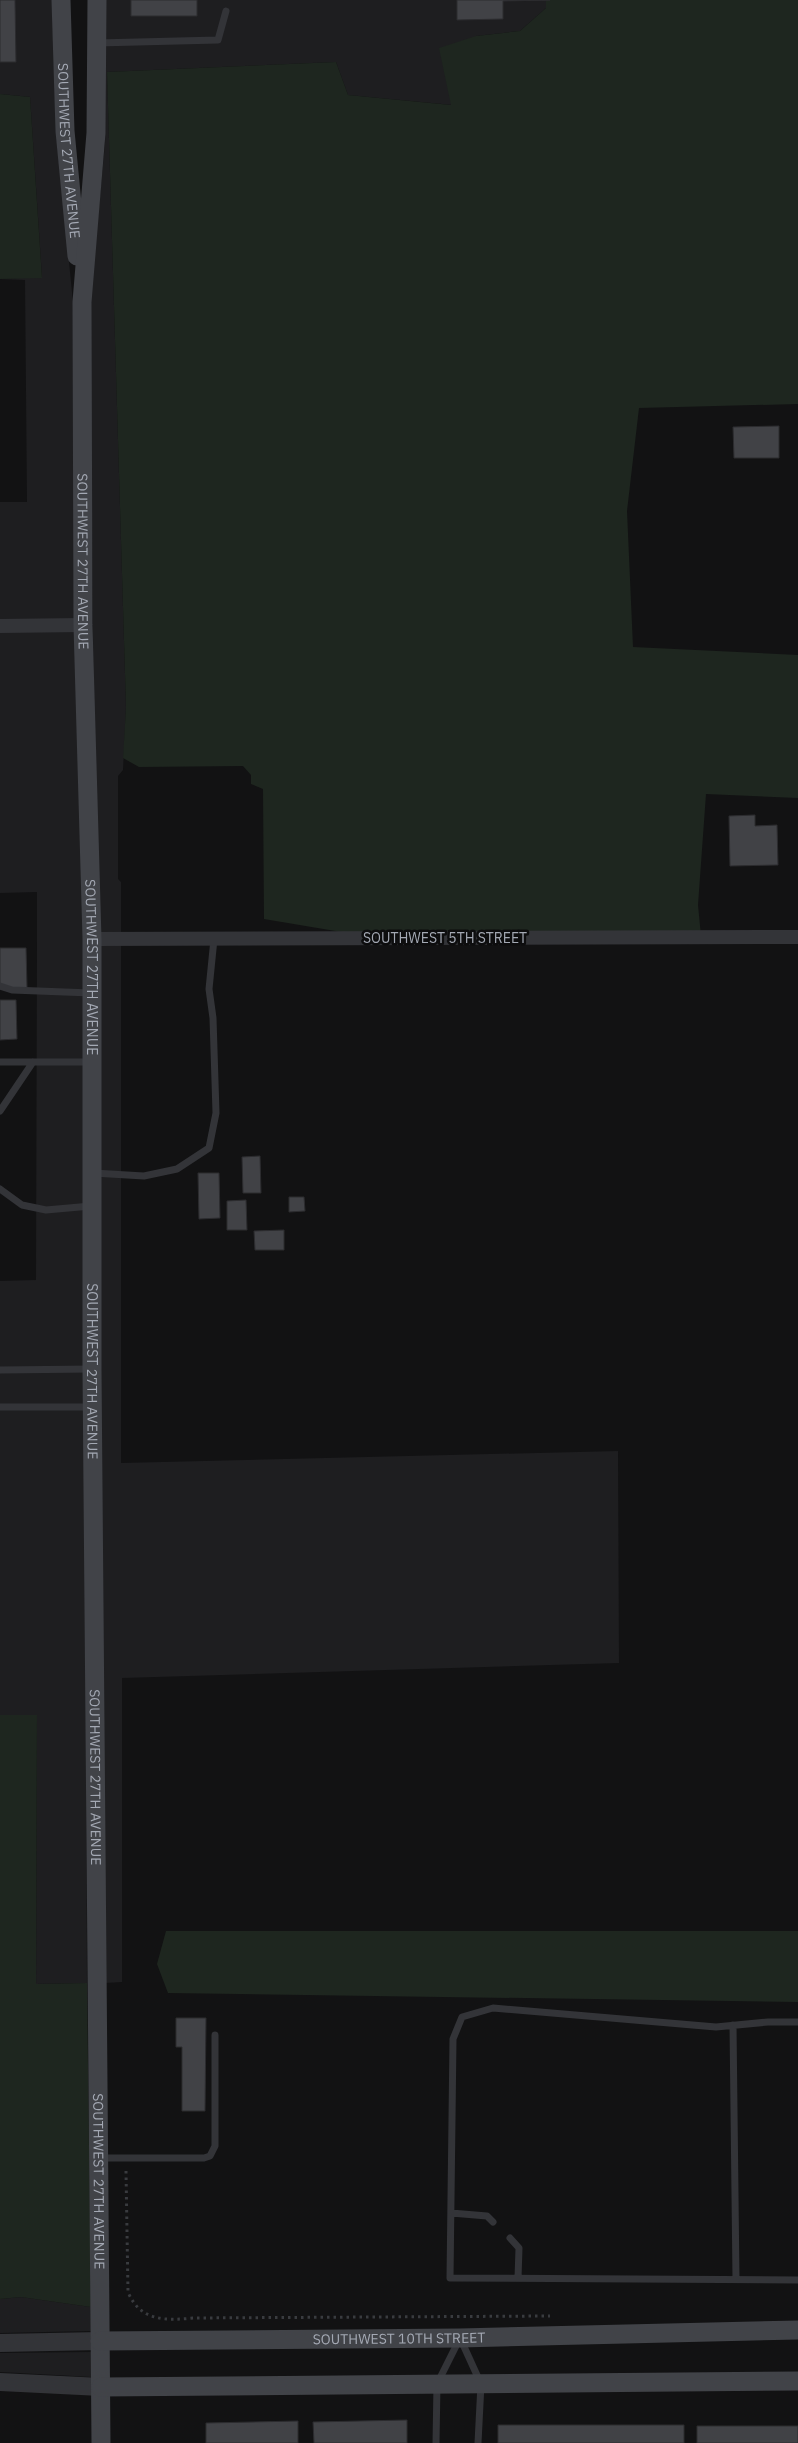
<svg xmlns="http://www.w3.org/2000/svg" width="798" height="2443" font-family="'IBM Plex Sans',sans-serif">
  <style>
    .built { fill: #1e1e20 }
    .green { fill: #1e261f }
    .building { fill: #414246; stroke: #2c2c2f }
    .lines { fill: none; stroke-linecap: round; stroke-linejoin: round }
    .path { stroke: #393b3f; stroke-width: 3; stroke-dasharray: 2.5 4; stroke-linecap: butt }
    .service { stroke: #333438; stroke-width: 7 }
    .minor { stroke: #333438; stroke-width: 14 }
    .tertiary { stroke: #333438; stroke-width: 18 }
    .secondary { stroke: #414348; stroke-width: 19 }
    .labels { text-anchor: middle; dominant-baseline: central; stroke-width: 5; stroke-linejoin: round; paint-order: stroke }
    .street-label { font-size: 14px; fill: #a4a9b4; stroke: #0d0d0e }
  </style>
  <rect width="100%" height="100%" fill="#121213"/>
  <path class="built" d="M0 0H52L56 132 73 302 83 939 87 1983 36 1984 37 1715H0V1281L36 1280 37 941V892L0 893V502H27L25 280 0 279 42 277 30 97 0 94Z
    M106 0H546V8L520 31 476 36 452 105 348 95 336 62 107 72 126 707 123 770 118 776V879L121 882V1463L618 1451 619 1663 122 1678V1982L105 1983 90 302 105 143Z
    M21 2297 91 2307V2331L0 2333V2299Z
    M91 2352 92 2377 0 2372V2353Z"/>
  <path class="green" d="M546 0H798V404L639 408 627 511 633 647 798 655V798L706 794 698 905 701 936H365L264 919 263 789 251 784V775L243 766 139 767 123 758 126 707 107 72 336 62 348 95 451 105 439 48 476 36 520 31 546 8Z
    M0 94 30 97 42 278 0 279Z
    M0 1715H37L36 1984 87 1983 91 2307 21 2297 0 2299Z
    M166 1931H798V2002L168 1993 157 1964Z"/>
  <path class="building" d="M0 0H15L16 62H0Z
    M131 0H197V16H131Z
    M457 0H550L503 1V19L457 20Z
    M779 426V458H734L733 427Z
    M755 815V826L777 825 778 865 730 866 729 816Z
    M0 948H26L27 988 0 989Z
    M0 1000H16L17 1039 0 1040Z
    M260 1156 261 1193H243L242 1157Z
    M198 1173H219L220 1218 199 1219Z
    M289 1197H304L305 1211 289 1212Z
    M246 1200 247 1230H227V1201Z
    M284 1230V1250H255L254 1231Z
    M176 2018H206L205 2111H182V2047H176Z
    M407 2420V2443H314L313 2422Z
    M298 2421V2443H206V2423Z
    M498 2425H684V2443H498Z
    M697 2426H798V2443H697Z"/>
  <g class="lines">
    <path class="path" d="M126 2171 128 2292C140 2321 165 2321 193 2318L550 2316"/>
    <path class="service" d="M97 43 218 40 226 11
      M0 986 12 990 91 993
      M0 1062H92
      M0 1111 33 1062
      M93 1173 144 1176 177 1169 209 1148 216 1113 213 1018 209 989 214 939
      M0 1189 22 1205 46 1210 91 1206
      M0 1370 92 1369
      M0 1407H92
      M798 2022H768L716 2027 493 2008 462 2017 453 2039 450 2278 798 2280
      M733 2025 736 2279
      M99 2158H204L210 2156 215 2146V2035
      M451 2213 487 2216 493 2222
      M510 2238 519 2248 518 2278
      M461 2340 481 2384 478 2443
      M436 2443 437 2384 459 2340"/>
    <path class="minor" d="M0 626 83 625
      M92 939 798 937"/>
    <path class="tertiary" d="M0 2343 100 2341
      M0 2382 101 2387"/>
    <g class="secondary">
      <path id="s1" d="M61 0 65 131 77 256"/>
      <path id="s2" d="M97 0 96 133 82 302 83 625 92 939V1369L101 2443"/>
      <path id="s3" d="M100 2341 460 2338 798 2330"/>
      <path d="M101 2387 798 2381"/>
    </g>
  </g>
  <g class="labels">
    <g class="street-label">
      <text stroke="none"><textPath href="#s1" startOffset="151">SOUTHWEST 27TH AVENUE</textPath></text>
      <text stroke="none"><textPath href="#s2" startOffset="562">SOUTHWEST 27TH AVENUE</textPath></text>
      <text x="445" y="938">SOUTHWEST 5TH STREET</text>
      <text stroke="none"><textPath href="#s2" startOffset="968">SOUTHWEST 27TH AVENUE</textPath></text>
      <text stroke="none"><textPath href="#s2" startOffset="1372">SOUTHWEST 27TH AVENUE</textPath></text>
      <text stroke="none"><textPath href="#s2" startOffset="1778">SOUTHWEST 27TH AVENUE</textPath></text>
      <text stroke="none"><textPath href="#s2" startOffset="2182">SOUTHWEST 27TH AVENUE</textPath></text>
      <text stroke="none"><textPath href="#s3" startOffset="299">SOUTHWEST 10TH STREET</textPath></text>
    </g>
  </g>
</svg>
